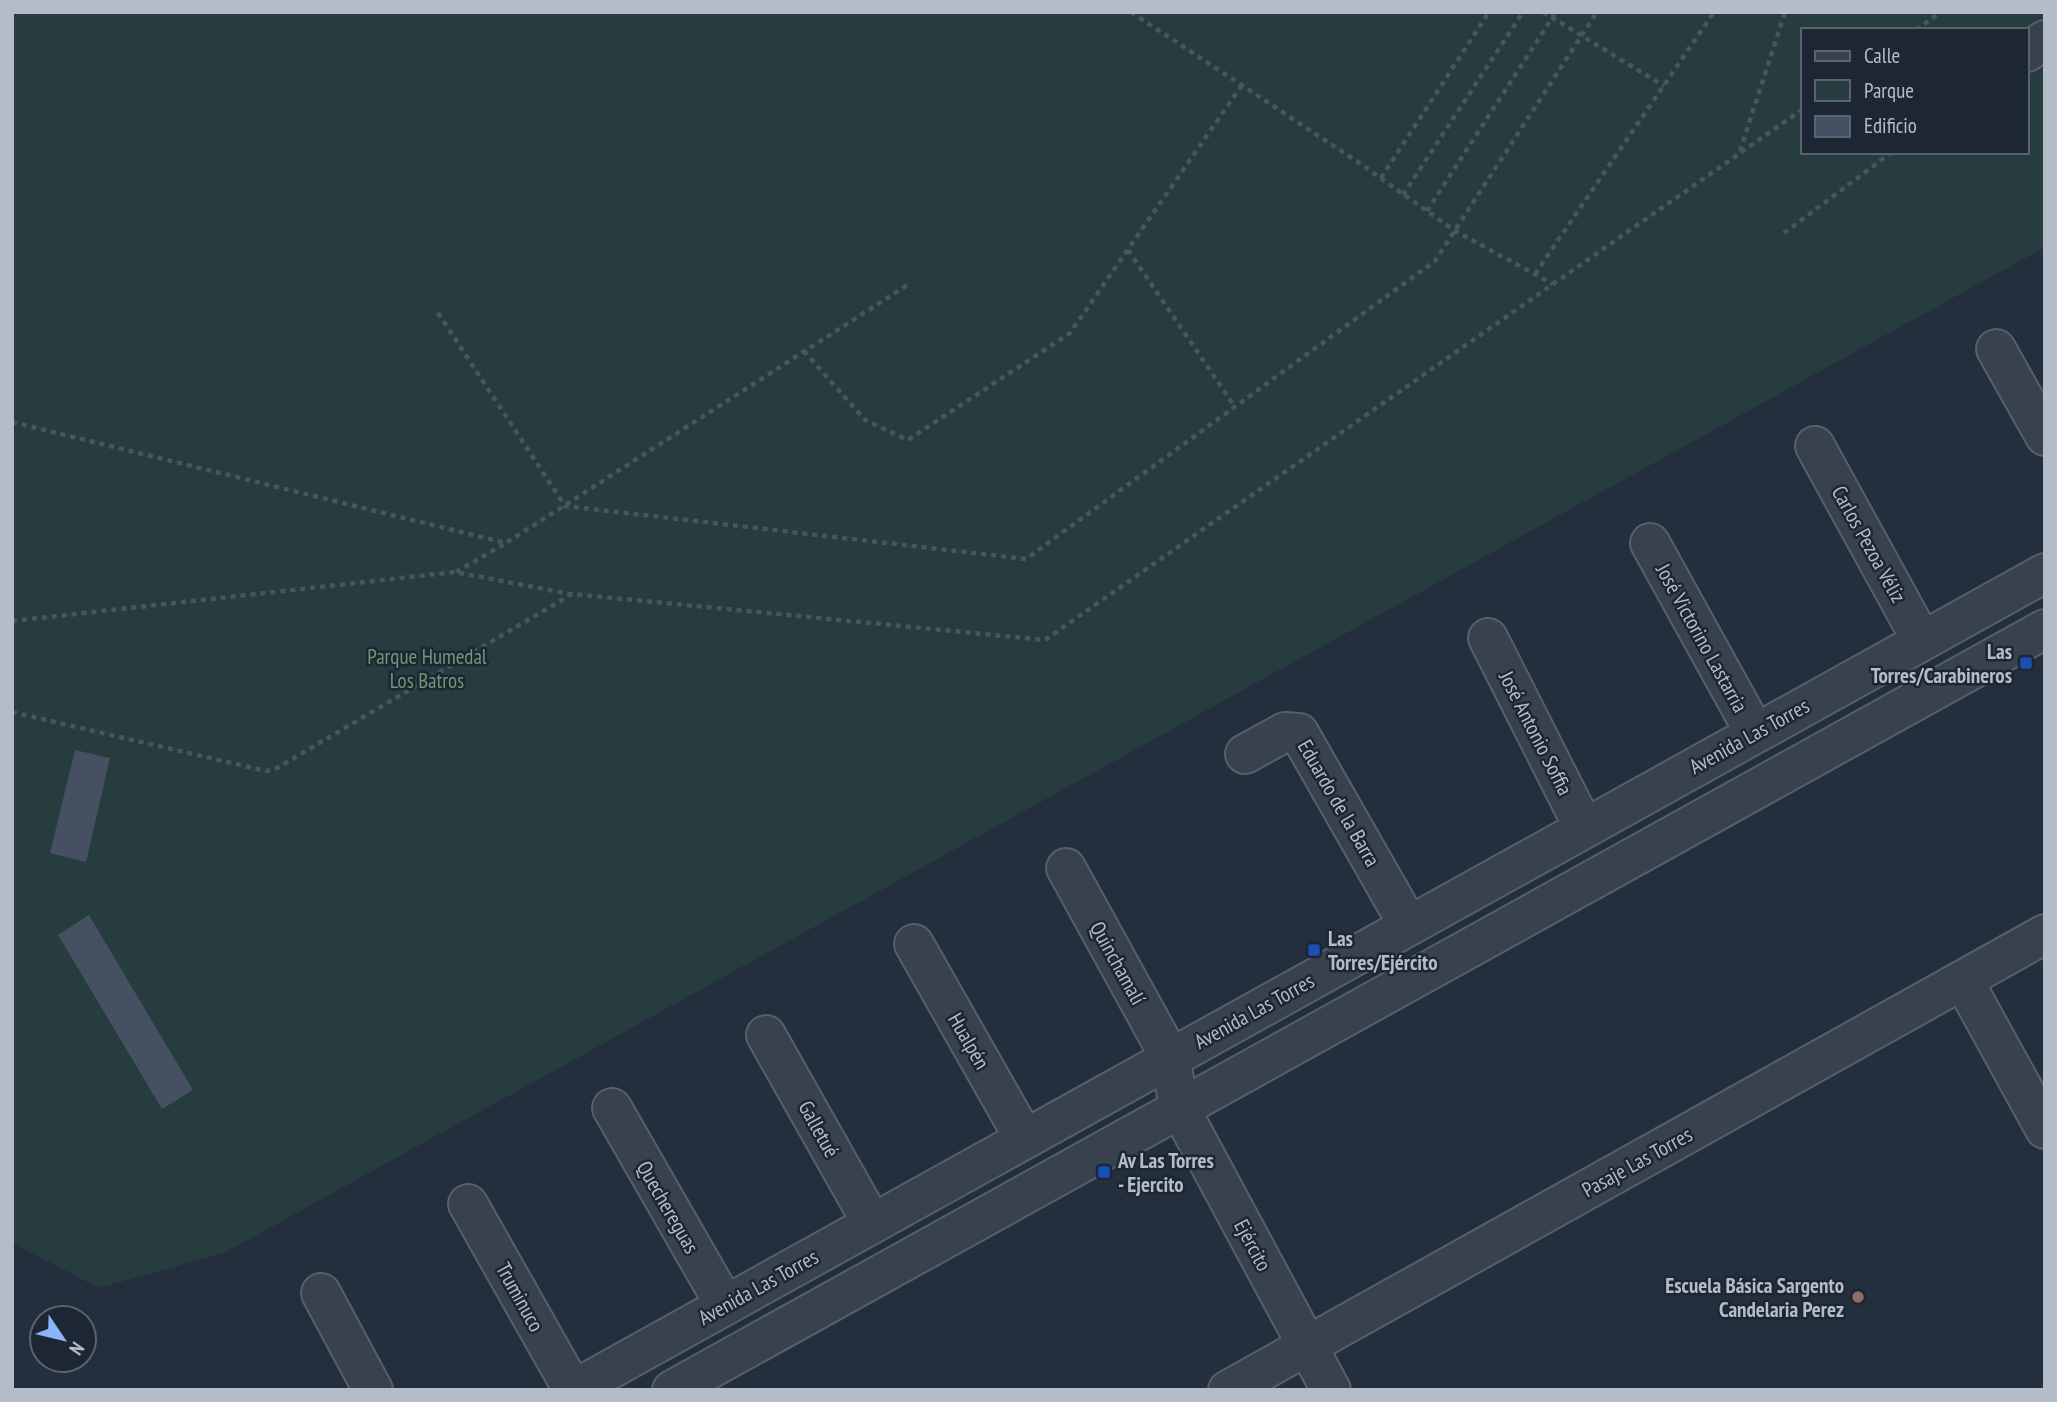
<svg xmlns="http://www.w3.org/2000/svg" width="2057" height="1402" font-family="'PT Sans Narrow',sans-serif">
  <style>
    .green { fill: #263c3f; fill-rule: evenodd }
    .building { fill: #455162 }
    .lines { fill: none; stroke-linecap: round; stroke-linejoin: round }
    .minor-casing { stroke: #565f6c; stroke-width: 42 }
    .path { stroke: #44595c; stroke-width: 4.5; stroke-dasharray: 5 5; stroke-linecap: butt }
    .minor { stroke: #38414e; stroke-width: 38 }
    .transit-dot { fill: #1a4fb4; stroke: #1d2633; stroke-width: 2.5 }
    .education-dot { fill: #8d6e63; stroke: #1d2633; stroke-width: 2.5 }
    .labels { text-anchor: middle; dominant-baseline: central; stroke-width: 5; stroke-linejoin: round; paint-order: stroke }
    .street-label { font-size: 21px; fill: #b4bcc9; stroke: #1d2633 }
    .poi-label { font-size: 21px; font-weight: bold; fill: #b4bcc9; stroke: #1d2633; text-anchor: end }
    .park-label { font-size: 21px; fill: #6b9a76; stroke: #1d2633 }
  </style>
  <rect width="100%" height="100%" fill="#242f3e"/>
  <path class="green" d="M12 12H2045V247L226 1252 99 1288 12 1243ZM1803 30H2027V152H1803Z"/>
  <path class="building" d="M75 750 110 758 86 862 50 853Z
    M89 915 193 1090 162 1109 58 935Z"/>
  <g class="lines">
    <g class="minor-casing">
      <path id="minor" d="M2027 52 2045 40
        M1996 349 2045 436
        M1815 446 1922 641
        M1650 543 1755 733
        M1488 638 1584 828
        M1245 754 1285 732 1299 733 1409 926
        M1066 868 1170 1057 1179 1107 1331 1390
        M914 944 1024 1138
        M1963 980 2045 1129
        M766 1035 872 1223
        M612 1108 725 1305
        M468 1204 573 1390
        M321 1293 373 1390
        M573 1390 2045 573
        M672 1390 2045 629
        M1228 1390 2045 934"/>
    </g>
    <path class="path" d="M1131 12 1361 164 1455 231 1553 284
      M1543 12 1664 86
      M1916 30 1941 12
      M1740 151 1785 12
      M1381 178 1489 12
      M1403 195 1523 12
      M1427 211 1556 12
      M1784 233 1892 152
      M1128 250 1235 407
      M1535 274 1714 12
      M438 313 565 506 1026 559 1435 261 1597 12
      M804 351 865 420 908 440 1070 333 1242 85
      M12 422 506 543 909 284
      M456 572 506 543
      M12 621 455 572 570 594
      M12 712 266 771 277 768 572 594 1045 640 1803 109"/>
    <use href="#minor" class="minor"/>
  </g>
  <g class="transit-dot">
    <rect x="2019" y="656" width="14" height="14" rx="3.5"/>
    <rect x="1307" y="943" width="14" height="14" rx="3.5"/>
    <rect x="1097" y="1165" width="14" height="14" rx="3.5"/>
  </g>
  <circle class="education-dot" cx="1858" cy="1297" r="7"/>
  <g class="labels">
    <g class="street-label">
      <text transform="translate(1869 544) rotate(61)">Carlos Pezoa Véliz</text>
      <text transform="translate(1702 638) rotate(61)">José Victorino Lastarria</text>
      <text transform="translate(1536 733) rotate(63)">José Antonio Soffia</text>
      <text transform="translate(1749 736) rotate(-29)">Avenida Las Torres</text>
      <text transform="translate(1339 803) rotate(60)">Eduardo de la Barra</text>
      <text transform="translate(1118 963) rotate(61)">Quinchamalí</text>
      <text transform="translate(1254 1011) rotate(-29)">Avenida Las Torres</text>
      <text transform="translate(969 1041) rotate(60)">Hualpén</text>
      <text transform="translate(819 1129) rotate(61)">Galletué</text>
      <text transform="translate(1637 1162) rotate(-29)">Pasaje Las Torres</text>
      <text transform="translate(668 1207) rotate(60)">Quechereguas</text>
      <text transform="translate(1253 1245) rotate(62)">Ejército</text>
      <text transform="translate(758 1287) rotate(-29)">Avenida Las Torres</text>
      <text transform="translate(520 1297) rotate(61)">Truminuco</text>
    </g>
    <g class="poi-label">
      <text x="2012" y="651">Las<tspan x="2012" dy="24">Torres/Carabineros</tspan></text>
      <text x="1328" y="938" text-anchor="start">Las<tspan x="1328" dy="24">Torres/Ejército</tspan></text>
      <text x="1118" y="1160" text-anchor="start">Av Las Torres<tspan x="1118" dy="24">- Ejercito</tspan></text>
      <text x="1844" y="1285">Escuela Básica Sargento<tspan x="1844" dy="24">Candelaria Perez</tspan></text>
    </g>
    <g class="park-label">
      <text x="427" y="656">Parque Humedal<tspan x="427" dy="24">Los Batros</tspan></text>
    </g>
  </g>
  <rect width="2057" height="1402" fill="none" stroke="#b4bcc9" stroke-width="28"/>
  <rect x="1801" y="28" width="228" height="126" fill="#1d2633" stroke="#59626f" stroke-width="2"/>
  <rect x="1815" y="51" width="35" height="10" fill="#38414e" stroke="#59626f" stroke-width="2"/>
  <text x="1864" y="63" font-size="21" fill="#b4bcc9">Calle</text>
  <rect x="1815" y="80" width="35" height="21" fill="#263c3f" stroke="#59626f" stroke-width="2"/>
  <text x="1864" y="98" font-size="21" fill="#b4bcc9">Parque</text>
  <rect x="1815" y="116" width="35" height="21" fill="#455162" stroke="#59626f" stroke-width="2"/>
  <text x="1864" y="133" font-size="21" fill="#b4bcc9">Edificio</text>
  <g transform="translate(63 1339) rotate(125)"><circle r="33" fill="#1d2633" stroke="#59626f" stroke-width="2"/>
  <path d="M0-5L12 26L0 18L-12 26Z" fill="#8ab4f8"/>
  <text y="-10" font-size="19" font-weight="bold" text-anchor="middle" fill="#b4bcc9">N</text>
  </g>
</svg>
